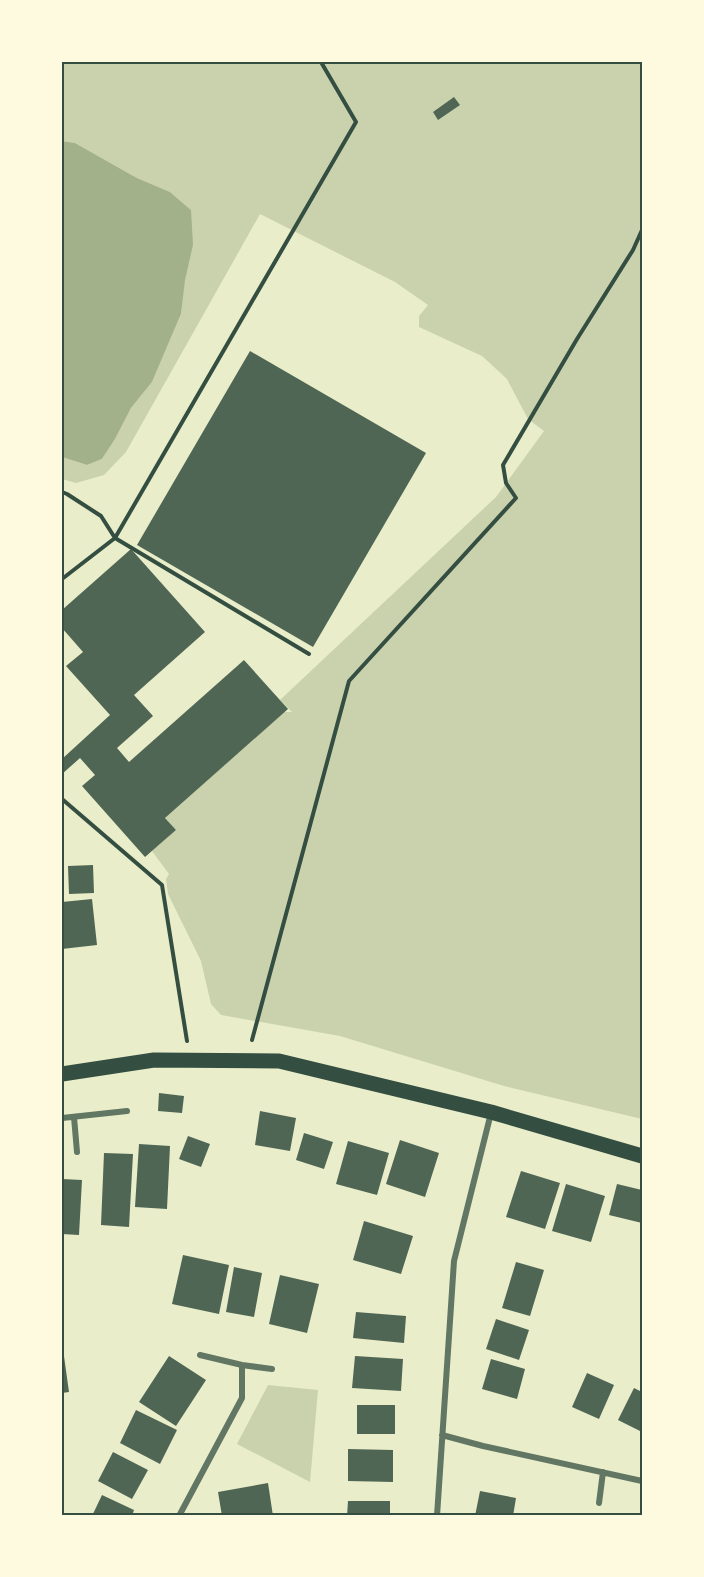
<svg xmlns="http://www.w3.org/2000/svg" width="704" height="1577" font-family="Rubik,sans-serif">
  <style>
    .green { fill: #cad2ad }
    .water { fill: #a3b18a }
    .building { fill: #4f6655 }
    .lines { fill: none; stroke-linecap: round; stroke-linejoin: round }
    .path { stroke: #344e41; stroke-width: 4 }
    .minor { stroke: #617663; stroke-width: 6 }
    .primary { stroke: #344e41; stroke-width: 15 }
    .neatline { fill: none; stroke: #344e41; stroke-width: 2 }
  </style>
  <rect width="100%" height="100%" fill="#e9edc9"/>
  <path class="green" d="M62 62H642V1119L504 1086 340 1036 221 1015 211 1004 201 961 168 894 166 879 169 874 152 851 176 830 165 818 284 712H292L280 700 496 497 544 431 528 419 507 379 482 356 419 327V316L428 305 395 282 260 214 126 452 104 475 76 483 62 479V457L87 465 102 459 115 439 131 408 152 382 181 314 191 210 170 192 137 178 75 143 62 141Z
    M268 1385 318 1390 310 1482 237 1444Z"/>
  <path class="water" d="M62 141 75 143 137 178 170 192 191 210 193 245 185 280 181 314 152 382 131 408 115 439 102 459 87 465 62 457Z"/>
  <path class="building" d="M454 97 460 105 438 120 433 112Z
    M250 351 426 453 313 647 137 545Z
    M131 549 205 632 134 695 153 716 117 748 129 762 244 660 288 709 165 818 176 830 145 857 82 786 95 775 80 758 62 774V759L110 715 66 666 83 652 62 628V610Z
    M93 865 94 893 69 894 68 866Z
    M92 899 97 945 62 949V902Z
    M159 1093 184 1096 182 1113 158 1111Z
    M260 1111 296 1118 290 1151 255 1145Z
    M304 1133 333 1142 324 1169 296 1160Z
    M188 1136 210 1144 201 1167 179 1159Z
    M400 1140 439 1153 425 1197 386 1184Z
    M348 1141 389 1153 377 1195 336 1184Z
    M139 1144 170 1146 167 1209 135 1207Z
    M104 1153 133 1154 129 1227 101 1225Z
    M521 1171 560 1183 545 1229 506 1217Z
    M62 1179 82 1180 79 1235 62 1234Z
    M566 1184 605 1196 591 1242 552 1231Z
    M617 1184 642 1190V1223L609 1215Z
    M364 1221 413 1236 401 1274 353 1260Z
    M183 1255 229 1265 219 1314 172 1304Z
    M516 1262 544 1270 530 1316 502 1308Z
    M234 1267 262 1273 254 1317 226 1312Z
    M280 1275 319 1284 307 1333 269 1324Z
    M356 1312 406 1316 404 1343 353 1338Z
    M496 1319 529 1330 519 1360 486 1349Z
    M62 1349H63L69 1392 62 1393Z
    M169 1356 206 1380 176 1426 139 1402Z
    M355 1356 403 1359 401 1391 352 1388Z
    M491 1359 525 1369 517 1399 482 1389Z
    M587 1373 614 1385 599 1419 572 1407Z
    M634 1388 642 1392V1432L618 1420Z
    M357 1405H395V1434H357Z
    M136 1410 177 1430 160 1464 120 1443Z
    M348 1449 393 1450V1482L348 1481Z
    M113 1452 148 1470 132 1499 98 1481Z
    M268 1483 273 1516H222L218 1492Z
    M480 1491 516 1498 513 1516H475Z
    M102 1495 134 1510 132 1516H92Z
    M348 1501H390V1516H347Z"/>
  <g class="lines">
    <path class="path" d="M62 492 67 494 101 516 115 538 356 122 321 62
      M62 579 115 538 309 654
      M62 799 162 885 187 1041
      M252 1040 349 681 516 498 506 483 503 465 577 339 633 250 642 230"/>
    <path class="minor" d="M74 1117 77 1152
      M62 1118 127 1111
      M200 1355 242 1365 272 1369
      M442 1435 483 1446 642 1481
      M599 1503 603 1472
      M179 1516 242 1398V1365
      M437 1516 454 1261 491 1113"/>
    <path class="primary" d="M62 1074 154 1060 279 1061 491 1112 642 1156"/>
  </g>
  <rect width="704" height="1577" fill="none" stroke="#fefae0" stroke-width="126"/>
  <rect x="63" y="63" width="578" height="1451" class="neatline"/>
</svg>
